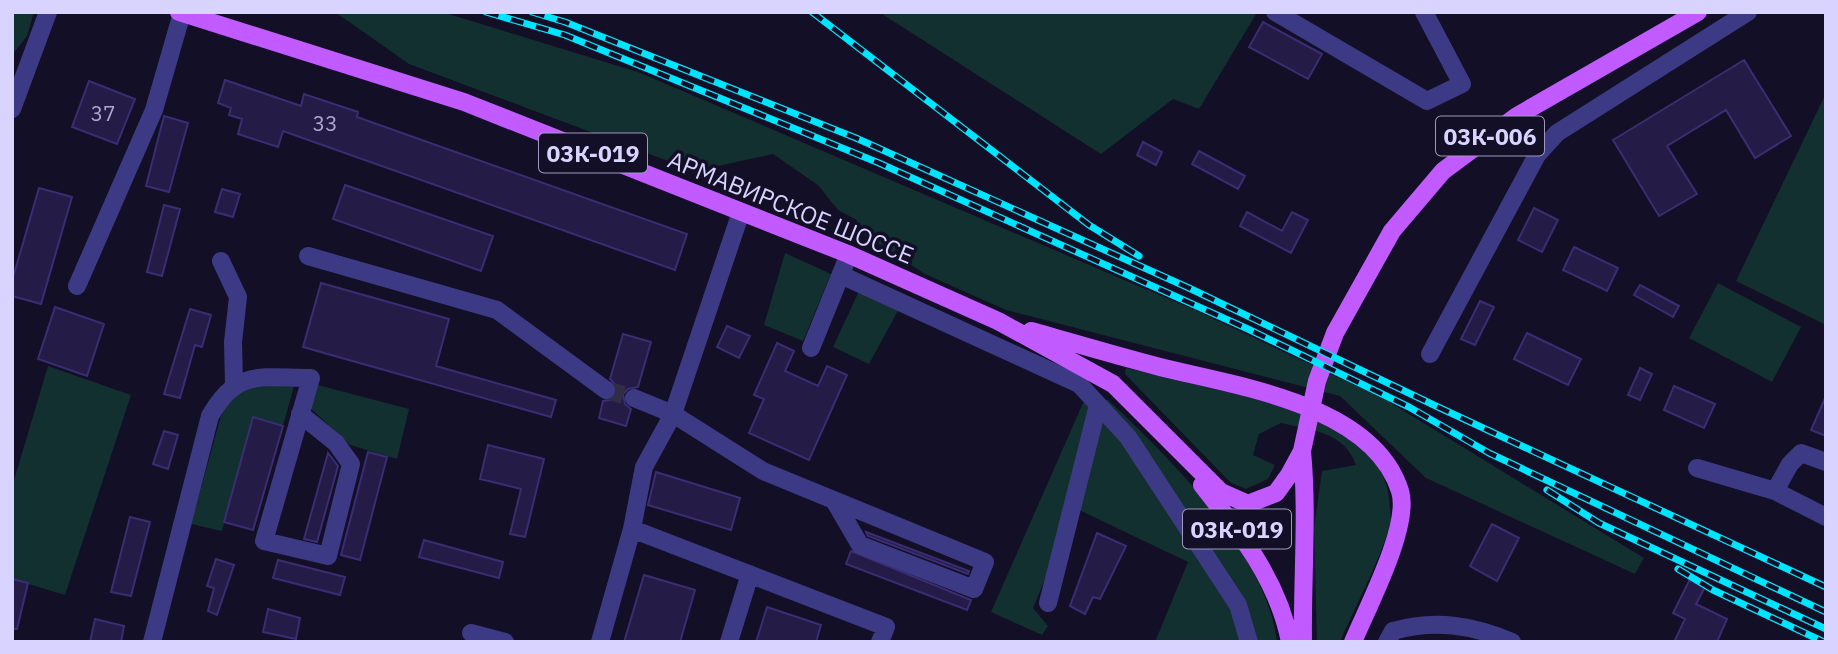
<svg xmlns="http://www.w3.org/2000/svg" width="1838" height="654" font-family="'IBM Plex Sans',sans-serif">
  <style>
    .green { fill: #12302f }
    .building { fill: #241b47; stroke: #3b2d73; stroke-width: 2 }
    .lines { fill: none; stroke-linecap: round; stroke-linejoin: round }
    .minor-tunnel { stroke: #312d47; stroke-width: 18; stroke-dasharray: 18 9; stroke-linecap: butt }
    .minor { stroke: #3d3a85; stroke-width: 18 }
    .major { stroke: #c25bff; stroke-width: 18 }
    .rail-casing { stroke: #00e5ff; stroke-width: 7 }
    .rail { stroke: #130f26; stroke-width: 4.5; stroke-dasharray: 13; stroke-linecap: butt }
    .labels { text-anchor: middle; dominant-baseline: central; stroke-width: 7; stroke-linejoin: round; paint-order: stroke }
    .number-label { font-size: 21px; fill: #aca6d1 }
    .shield { fill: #130f26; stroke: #9e99be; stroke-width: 2 }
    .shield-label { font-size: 23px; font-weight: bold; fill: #d9d4ff }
    .street-label { font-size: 24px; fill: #d9d4ff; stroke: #130f26 }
  </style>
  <rect width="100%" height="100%" fill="#130f26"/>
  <path class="green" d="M12 12H34L27 36 12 55Z
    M335 12H442L638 72 1197 311 1386 400 1644 558 1635 574 1426 478 1340 396 1006 310 925 274 856 229 857 220 838 210 818 185 773 154 695 171 409 64Z
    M879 12H1254L1256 14 1199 109 1173 99 1101 154Z
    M1826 93V320L1824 324 1736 281Z
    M785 253 831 274 803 341 764 325Z
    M1718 283 1801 327 1772 382 1689 338Z
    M860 289 900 307 869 364 833 347Z
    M48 366 131 395 65 595 12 579V487Z
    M1126 368C1197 385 1379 407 1389 497 1389 505 1392 516 1390 524 1381 559 1355 607 1340 642H1317L1314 528 1322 471 1356 465C1345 432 1311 430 1281 423L1259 434 1253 455 1275 465 1268 479 1246 489 1231 483 1125 374Z
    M259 384 294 386 283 426 253 418 222 531 191 524 224 405 240 389Z
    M314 384 409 409 397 459 350 445 307 405Z
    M1108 400C1170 458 1267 554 1277 642H1155L1188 562 1075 508 1033 608 1048 626 1042 635 991 612 1083 403Z"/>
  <path class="building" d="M1263 22 1322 54 1308 79 1249 47Z
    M1744 60 1791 136 1755 158 1726 110 1667 146 1697 194 1659 216 1613 140Z
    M225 80 301 106 304 94 358 112 357 117 687 234 675 270 283 131 278 147 238 134 242 119 229 115 231 108 218 103Z
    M89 81 135 99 117 144 72 127Z
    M164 116 188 123 169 192 146 186Z
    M1143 142 1162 152 1156 165 1137 155Z
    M1199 151 1245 176 1238 189 1192 164Z
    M345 185 493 236 481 271 333 219Z
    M39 188 72 197 41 304 12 296V281Z
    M222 189 240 194 233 217 215 212Z
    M164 205 180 209 162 276 147 272Z
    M1534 208 1558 220 1542 252 1518 240Z
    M1247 212 1282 231 1292 212 1308 220 1291 253 1240 226Z
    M1574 247 1618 268 1607 291 1563 270Z
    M321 283 449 319 436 366 556 400 551 417 303 347Z
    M1640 285 1679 306 1673 317 1634 295Z
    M1480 301 1494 307 1475 345 1461 339Z
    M55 307 104 324 87 376 38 359Z
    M190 309 211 315 202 347 195 345 180 398 164 394Z
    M727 326 750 336 739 358 717 347Z
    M1527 333 1581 359 1568 385 1514 359Z
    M623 334 651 342 638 387 628 389 623 394 625 404 631 409 626 426 599 418 603 401 611 400 617 392 616 385 610 379Z
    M777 343 794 351 785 371 818 386 827 366 847 375 809 460 749 433 764 399 754 395Z
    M1640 368 1652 374 1640 400 1628 395Z
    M1674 386 1715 404 1704 428 1664 410Z
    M1826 396V436L1811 430Z
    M253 417 283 426 253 530 224 522Z
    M164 431 178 435 168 469 153 464Z
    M488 445 544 459 525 537 510 534 521 489 480 479Z
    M368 452 387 457 360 560 341 555Z
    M328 453 338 466 317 542 304 539Z
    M656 472 740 498 731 530 648 505Z
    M130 517 150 522 131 596 111 592Z
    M1492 524 1519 538 1497 581 1470 566Z
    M866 532 969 571 968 574 868 536Z
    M1097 533 1126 546 1100 599 1093 597 1085 614 1070 606Z
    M424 540 503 562 499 578 419 557Z
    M851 551 971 600 967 610 846 564Z
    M216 559 234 565 217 615 208 611 214 588 207 586Z
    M278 560 345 577 340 595 273 578Z
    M644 575 695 590 680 642H624Z
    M12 579 28 583 17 629H12Z
    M1690 579 1705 587 1696 604 1727 619 1717 642H1674L1685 619 1673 613Z
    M767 607 821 625 816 642H756Z
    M268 609 300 618 296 639 263 632Z
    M95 619 124 626 121 642H90Z"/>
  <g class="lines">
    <path class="minor-tunnel" d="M606 390 634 398"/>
    <path class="minor" d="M1275 12 1427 101 1462 84 1424 12
      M12 109 48 12
      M741 212 673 414 644 467 632 529 886 627 880 642
      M308 256 497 310 606 390
      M221 261 238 297 233 342 234 384
      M841 275 1079 384 1128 437 1238 605 1249 642
      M77 286 154 110 182 13
      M811 348 845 264
      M1430 354 1537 155 1557 133 1748 12
      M634 398 673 414 763 471 985 562 974 589 860 545 835 502
      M1697 468 1775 491 1826 517
      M1775 491 1790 464 1801 453 1826 462
      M1048 603 1098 405
      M471 633 505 642
      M152 642 210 416C237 368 262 378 311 378L264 541 328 556 351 464 336 443 300 414
      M600 642 632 529
      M729 642 750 574
      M1387 642 1393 631C1435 619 1472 625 1512 642"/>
    <path class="major" d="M179 12 464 102 848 254 998 321 1113 384 1221 492 1248 504 1276 493 1289 475 1302 451 1317 381 1335 333 1392 231 1443 171 1517 116 1698 12
      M1031 331C1074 343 1117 356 1160 367 1235 386 1373 404 1400 491 1411 525 1367 608 1353 642
      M1302 451C1308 514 1302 579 1303 642
      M1202 485C1240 533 1278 580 1290 642"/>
    <g class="rail-casing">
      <path id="rail" d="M486 12 565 35 879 163 1248 329 1409 407 1489 453 1826 612
        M532 12 565 22 856 138 1189 288 1438 407 1826 587
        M812 12 1089 225 1139 256
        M1547 490 1599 523 1826 629
        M1678 569 1713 590 1824 642"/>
    </g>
    <use href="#rail" class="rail"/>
  </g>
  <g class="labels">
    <g class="number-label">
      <text x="103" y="113">37</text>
      <text x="325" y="123">33</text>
    </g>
    <g class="shield">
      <rect x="1436" y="116.5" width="108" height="39" rx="5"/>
      <rect x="539" y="133.5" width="108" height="39" rx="5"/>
      <rect x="1183" y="509.5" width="108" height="39" rx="5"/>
    </g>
    <g class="shield-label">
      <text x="1490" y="136">03К-006</text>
      <text x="593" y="153">03К-019</text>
      <text x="1237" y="529">03К-019</text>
    </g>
    <g class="street-label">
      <text transform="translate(791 207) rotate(22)">АРМАВИРСКОЕ ШОССЕ</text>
    </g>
  </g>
  <rect width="1838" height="654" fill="none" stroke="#d9d4ff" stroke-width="28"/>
</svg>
